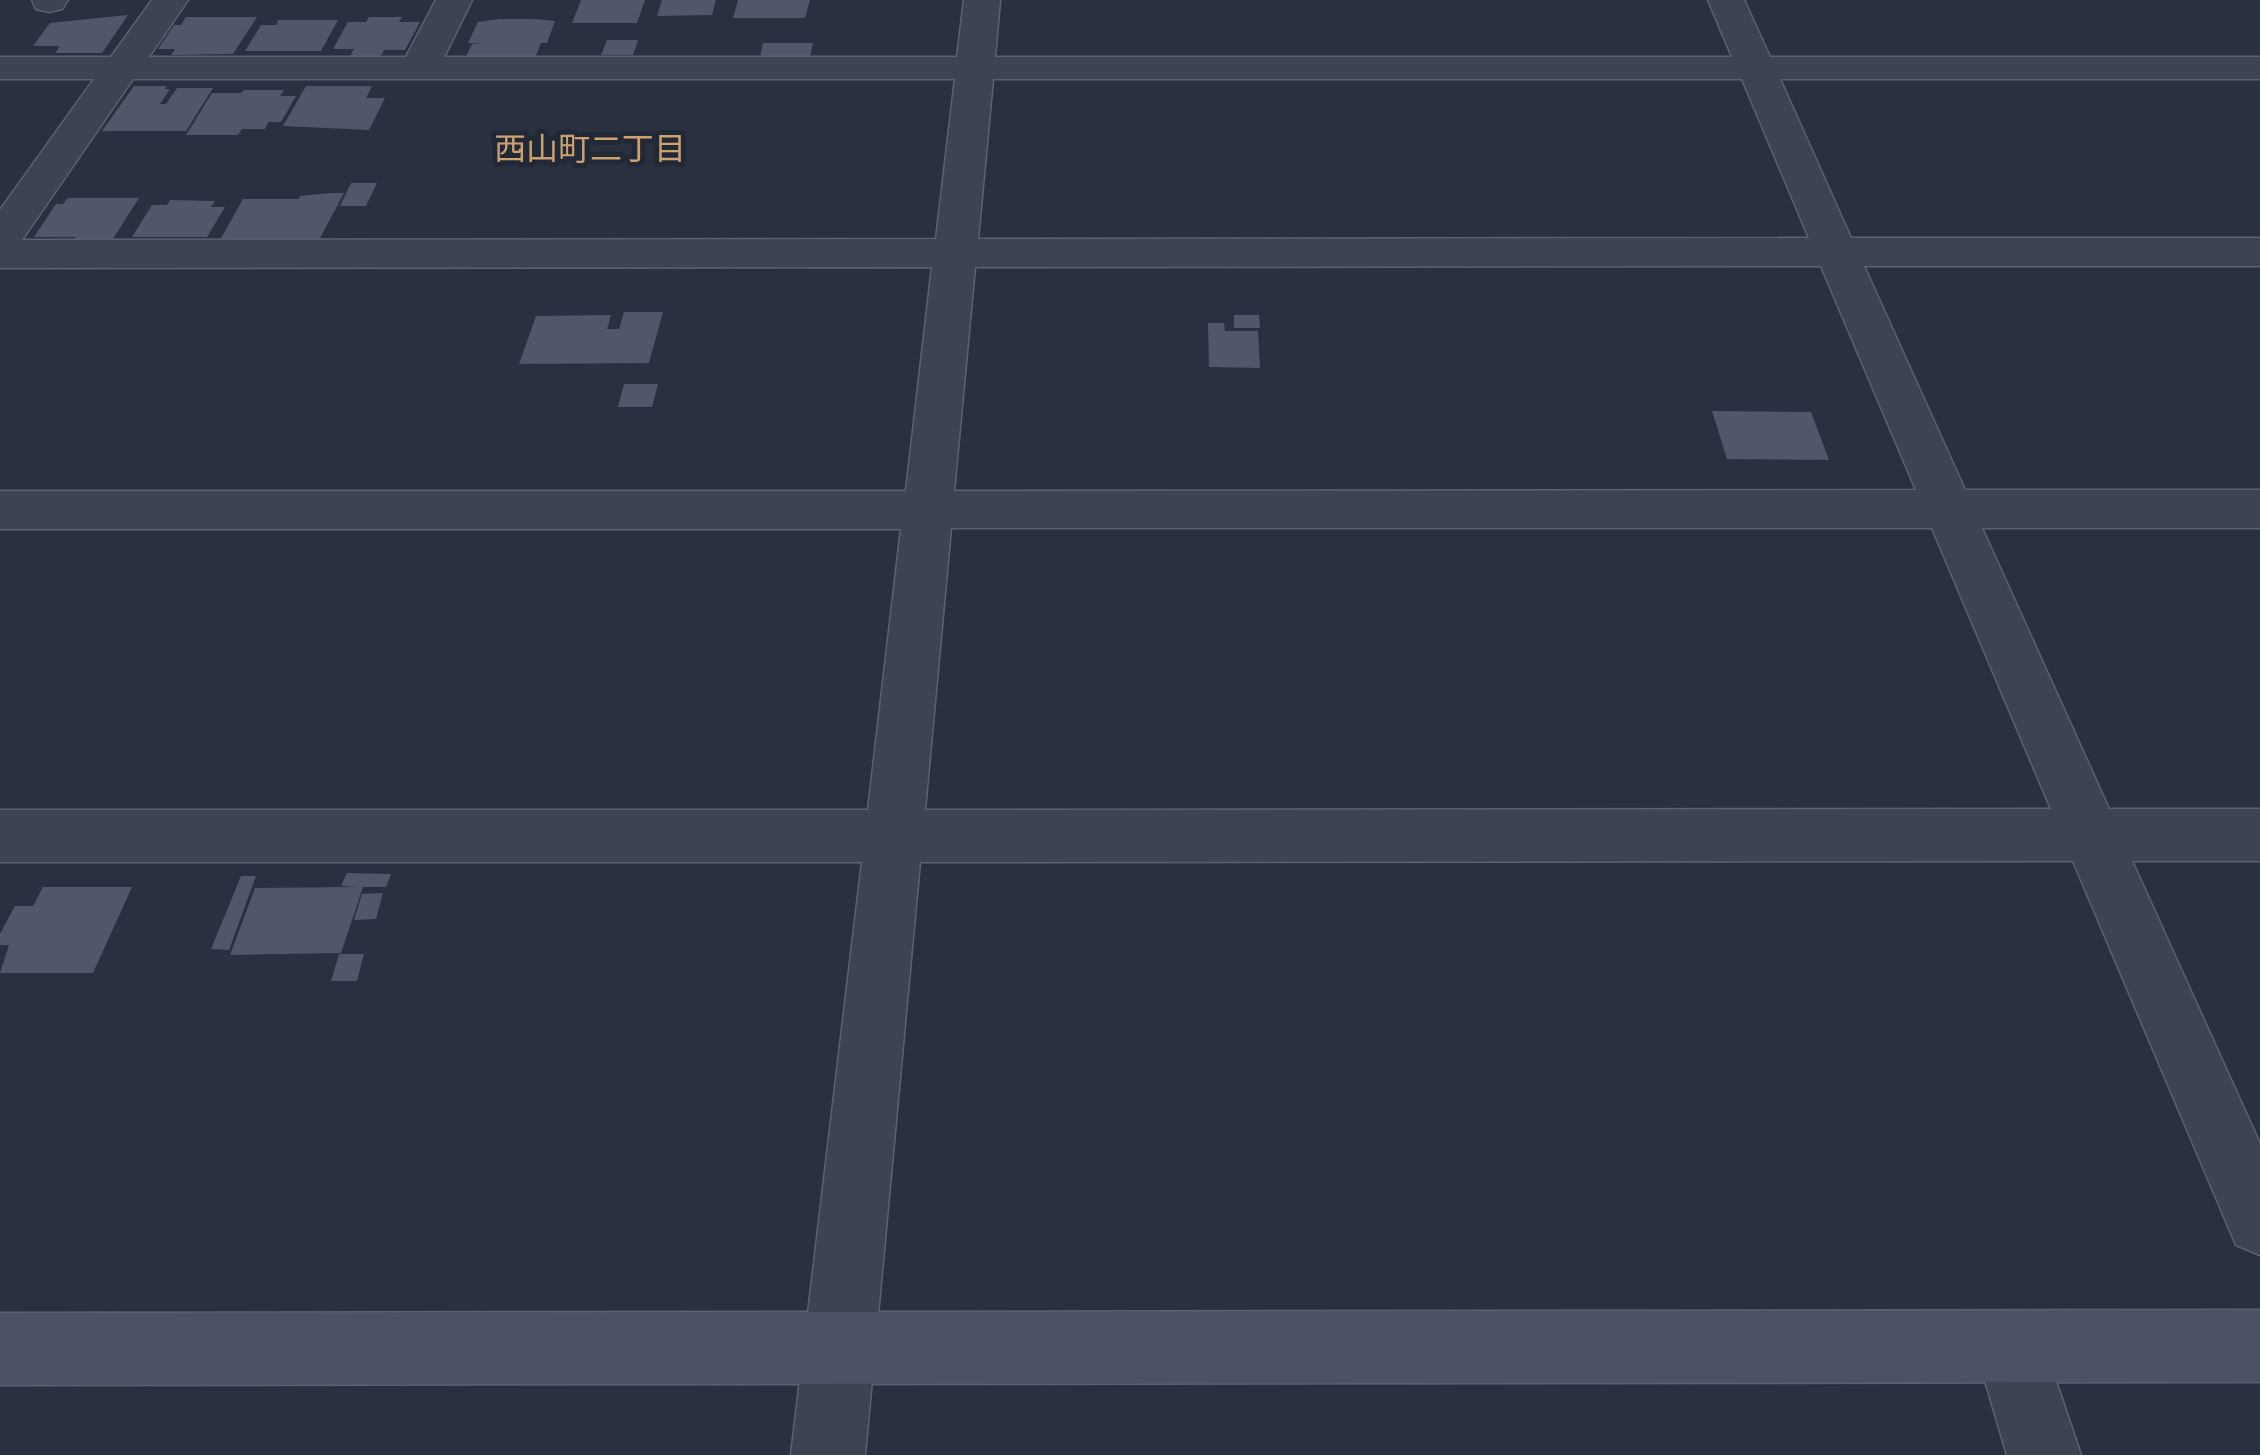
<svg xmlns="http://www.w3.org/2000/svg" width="2260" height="1455" font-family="Figtree,'Noto Sans JP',sans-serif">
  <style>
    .building { fill: #4f5769 }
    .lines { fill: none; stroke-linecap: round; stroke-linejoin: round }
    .street-casing { stroke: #5b616e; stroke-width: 3 }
    .secondary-casing { stroke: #5b616e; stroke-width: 3 }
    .street { fill: #3d4350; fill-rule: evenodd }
    .secondary { fill: #4b5263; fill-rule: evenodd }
    .labels { text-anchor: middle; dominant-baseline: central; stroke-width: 10; stroke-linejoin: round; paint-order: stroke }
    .far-neighbourhood-label { font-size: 32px; fill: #cea171; stroke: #212836 }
  </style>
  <rect width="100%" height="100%" fill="#293140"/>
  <path class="building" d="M581 0H645L637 23H572Z
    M662 0H716L712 15 657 16Z
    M738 0H810L805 18H733Z
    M128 15 102 53H55L60 46H33L50 23Z
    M186 17H257L233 54 171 55 175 49H158L174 25H181Z
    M369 17H402L399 22H420L405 50H384L381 56H350L354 49H333L348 22H366Z
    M499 19H535L555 21 547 43H541L535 58H465L472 44H483L468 43 478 22Z
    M278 20H338L321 51H245L261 25H276Z
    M607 40H638L633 55H601Z
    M763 43H813L809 61H759Z
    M134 86H167L165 89H170L160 104H166L177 88H213L186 131H102Z
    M306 86H372L366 98H385L369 130 283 126Z
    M244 90H284L280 96H296L281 122H268L265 129H242L238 135H186L212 93H241Z
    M351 183H377L366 206H340Z
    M330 193H344L319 240H220L243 199H299L300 196Z
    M68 198H139L109 245H70L76 237H34L56 204H63Z
    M170 200 215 201 211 207H225L207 237H132L152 205H167Z
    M624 312H663L649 363 519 364 536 316 611 315 607 329H619Z
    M1234 315H1259L1260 328H1234Z
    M1208 323H1224L1225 331H1258L1260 368 1209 367Z
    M624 384H658L652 407H618Z
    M1712 411 1811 412 1829 460 1727 459Z
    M347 873 391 874 386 887H363L341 953 230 955 255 888 359 887 341 886Z
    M241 876H256L229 950 211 949Z
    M43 887H132L93 973H0L9 945H0V934L15 906H33Z
    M383 893 376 919 354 920 362 894Z
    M339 954H364L357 981H331Z"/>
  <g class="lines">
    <g class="street-casing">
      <path id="street" d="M32 0H68L62 9 49 12 36 9Z
        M152 0H188L149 57H406L436 0H472L444 57H957L964 0H1000L995 57H1732L1708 0H1744L1770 57H2260V79H1780L1851 238H2260V266H1864L1965 490H2260V528H1982L2109 809H2260V861H2132L2260 1144V1255L2236 1245 2073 861 920 862 865 1455H791L862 862H0V810H868L901 529H0V491H906L932 267 0 268V210L94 79H0V57H111ZM133 79H955L936 239 22 240ZM993 79H1742L1809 238 978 239ZM1821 266 1916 490 954 491 975 267ZM951 528H1932L2051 809 925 810Z
        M2011 1311 2036 1322 2081 1455H2007L1975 1347 1986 1322Z"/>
    </g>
    <g class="secondary-casing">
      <path id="secondary" d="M2260 1310V1382L0 1385V1313Z"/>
    </g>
    <use href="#street" class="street"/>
    <use href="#secondary" class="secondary"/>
  </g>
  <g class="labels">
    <g class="far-neighbourhood-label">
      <text x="590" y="149">西山町二丁目</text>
    </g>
  </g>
</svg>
